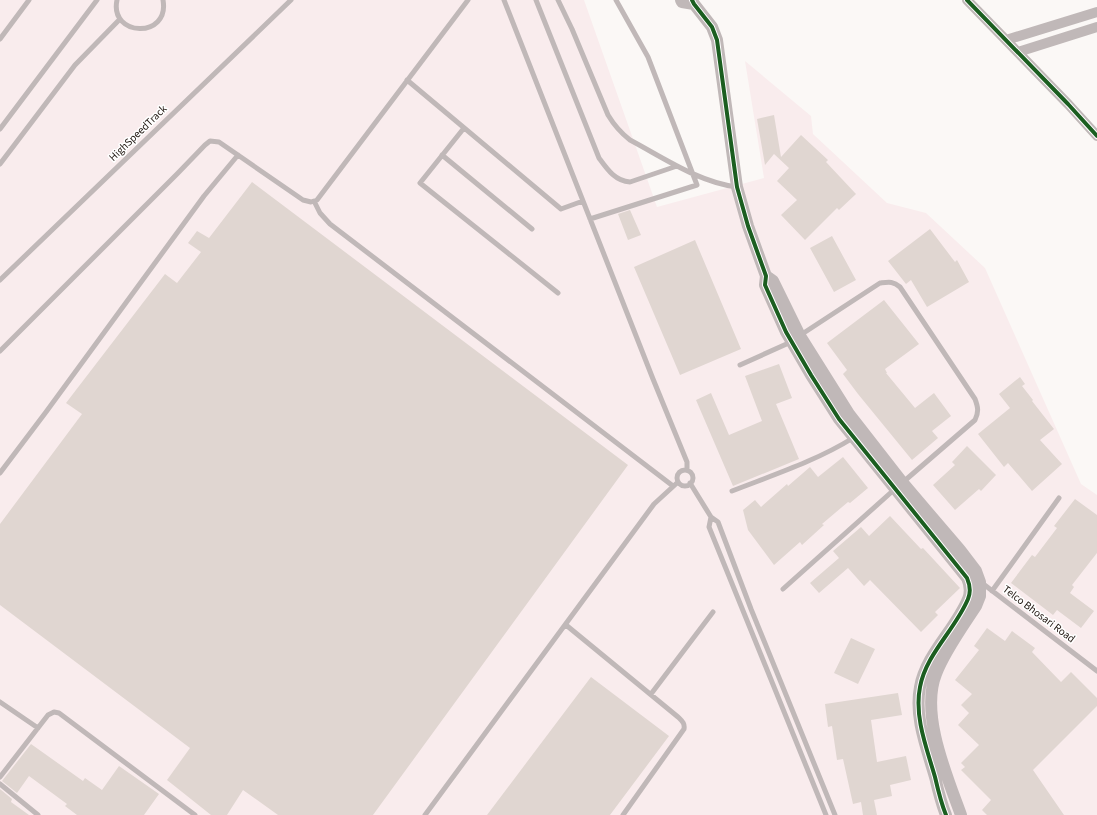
<svg xmlns="http://www.w3.org/2000/svg" width="1097" height="815" font-family="'Source Sans 3',sans-serif">
  <style>
    .industrial { fill: #f9eced }
    .building { fill: #e0d6d1 }
    .lines { fill: none; stroke-linecap: round; stroke-linejoin: round }
    .service { stroke: #c0b8b8; stroke-width: 5 }
    .minor { stroke: #c0b8b8; stroke-width: 10 }
    .tertiary { stroke: #c0b8b8; stroke-width: 12 }
    .cycleway-casing { stroke: #fff; stroke-width: 6 }
    .cycleway { stroke: #1b5e20; stroke-width: 4 }
    .labels { text-anchor: middle; dominant-baseline: central; stroke-width: 3; stroke-linejoin: round; paint-order: stroke }
    .street-label { font-size: 11px; fill: #211711; stroke: #fff }
  </style>
  <rect width="100%" height="100%" fill="#fbf8f6"/>
  <path class="industrial" d="M0 0H584L657 207 764 178 745 61 811 116 813 134 887 203 926 213 985 268 1081 484 1097 495V815H0Z"/>
  <path class="building" d="M774 115 781 157 801 135 828 160 826 162 856 194 839 210 837 208 805 240 781 215 797 200 777 181 789 168 774 154 765 165 757 119Z
    M252 182 628 465 373 815H278L243 790 227 815H211L167 780 190 748 0 605V524L82 414 66 403 165 274 177 283 201 252 188 243 197 231 209 238Z
    M630 210 641 235 628 240 618 214Z
    M930 229 955 262 957 260 969 282 927 307 911 280 906 284 888 261Z
    M832 236 856 280 834 292 810 248Z
    M695 240 741 349 680 375 634 267Z
    M884 300 919 344 885 369 887 373H886L915 408 934 393 951 416 932 431 938 438 912 460 858 394 843 374 847 370 827 343Z
    M779 364 792 398 776 404 799 459 733 486 696 400 711 393 729 435 762 421 745 376Z
    M1020 377 1025 384 1022 386 1033 400 1032 401 1054 429 1040 440 1062 464 1032 491 1008 463 1004 467 978 434 1010 408 999 394Z
    M967 446 996 475 981 491 979 489 955 510 933 485 955 465 952 462Z
    M843 457 868 488 850 503 848 502 822 524 824 525 802 545 800 542 774 565 748 530 743 510 755 500 761 507 787 484 788 486 810 467 818 477Z
    M1075 499 1097 515V553L1072 585 1074 587 1070 593 1094 611 1081 628 1057 610 1053 615 1011 583 1032 555 1035 557 1057 528 1054 526Z
    M890 516 921 549 923 548 960 588 935 612 938 615 921 632 870 580 864 586 848 568 819 593 810 583 839 558 833 551 861 527 869 536Z
    M987 628 1005 641 1012 631 1035 648 1032 652 1061 682 1071 672 1097 698V706L1033 770 1064 815H987L982 810 991 800 961 770 965 767 961 763 979 745 958 725 969 713 961 705 972 694 955 680 979 650 974 646Z
    M851 638 875 649 858 684 834 673Z
    M591 677 669 736 610 815H487Z
    M898 693 902 715 871 720 877 762 906 756 911 780 890 785 892 796 874 800 877 815H863L861 802 853 804 843 759 837 760 832 726 828 727 825 704Z
    M31 744 83 781 85 778 102 790 119 766 159 794 144 815H77L65 806 67 804 29 776 17 793 2 781Z
    M0 789 12 799 11 802 29 815H0Z"/>
  <g class="lines">
    <path class="service" d="M117 0C109 37 170 39 163 0
      M504 0 653 379 687 462V470
      M536 0 599 158C607 169 615 181 630 182L677 166
      M558 0 572 29 608 115C614 125 621 133 630 140 664 158 698 182 737 187
      M0 39 29 0
      M407 80 561 209 583 201
      M464 128 420 183 558 293
      M0 129 97 0
      M442 155 532 229
      M0 164 75 65 120 19
      M314 201 320 213 330 224 673 486
      M590 219 697 185 648 57 616 0
      M0 280 291 0
      M799 336 880 283C889 282 893 281 900 287L975 399C978 407 979 412 975 420L902 483
      M0 351 178 173 205 145 210 141 219 142 303 200 311 202 317 200 468 0
      M740 365 791 342
      M677 478a8 8 0 1 1 16 0a8 8 0 1 1-16 0Z
      M0 473 46 412 204 196 238 155
      M690 483 711 517 718 522 751 609 835 815
      M732 491C773 475 816 461 853 438
      M711 517 709 527 826 815
      M982 583 1097 671
      M783 589 896 488
      M992 591 1059 498
      M566 625 678 717C682 721 685 723 684 729L623 815
      M651 694 713 612
      M0 702 38 728
      M0 777 48 715 54 712 59 713 195 815
      M0 784 38 815
      M425 815 654 504 678 482"/>
    <path class="minor" d="M967 0 1068 104 1097 136
      M1006 40 1097 12
      M1018 52 1097 27"/>
    <path class="tertiary" d="M681 0 682 2 694 4
      M692 0 694 4 712 27 717 40 737 187 748 226 766 276 765 285 786 332 811 375 839 419 967 578C970 585 971 592 968 599 955 630 926 654 920 687 914 717 927 749 935 777 938 790 941 803 946 815
      M766 276 773 281 800 336 849 414 902 482 960 550 976 571 980 582V596L976 606C963 626 944 652 936 674 920 714 947 776 961 815"/>
    <g class="cycleway-casing">
      <path id="cycleway" d="M692 0 694 4 712 27 717 40 737 187 748 226 766 276 765 285 786 332 811 375 839 419 967 578C970 585 971 592 968 599 955 630 926 654 920 687 914 717 927 749 935 777 938 790 941 803 946 815
        M967 0 1068 104 1097 136"/>
    </g>
    <use href="#cycleway" class="cycleway"/>
  </g>
  <g class="labels">
    <g class="street-label">
      <text transform="translate(138 133) rotate(-44)">HighSpeedTrack</text>
      <text transform="translate(1039 614) rotate(37)">Telco Bhosari Road</text>
    </g>
  </g>
</svg>
